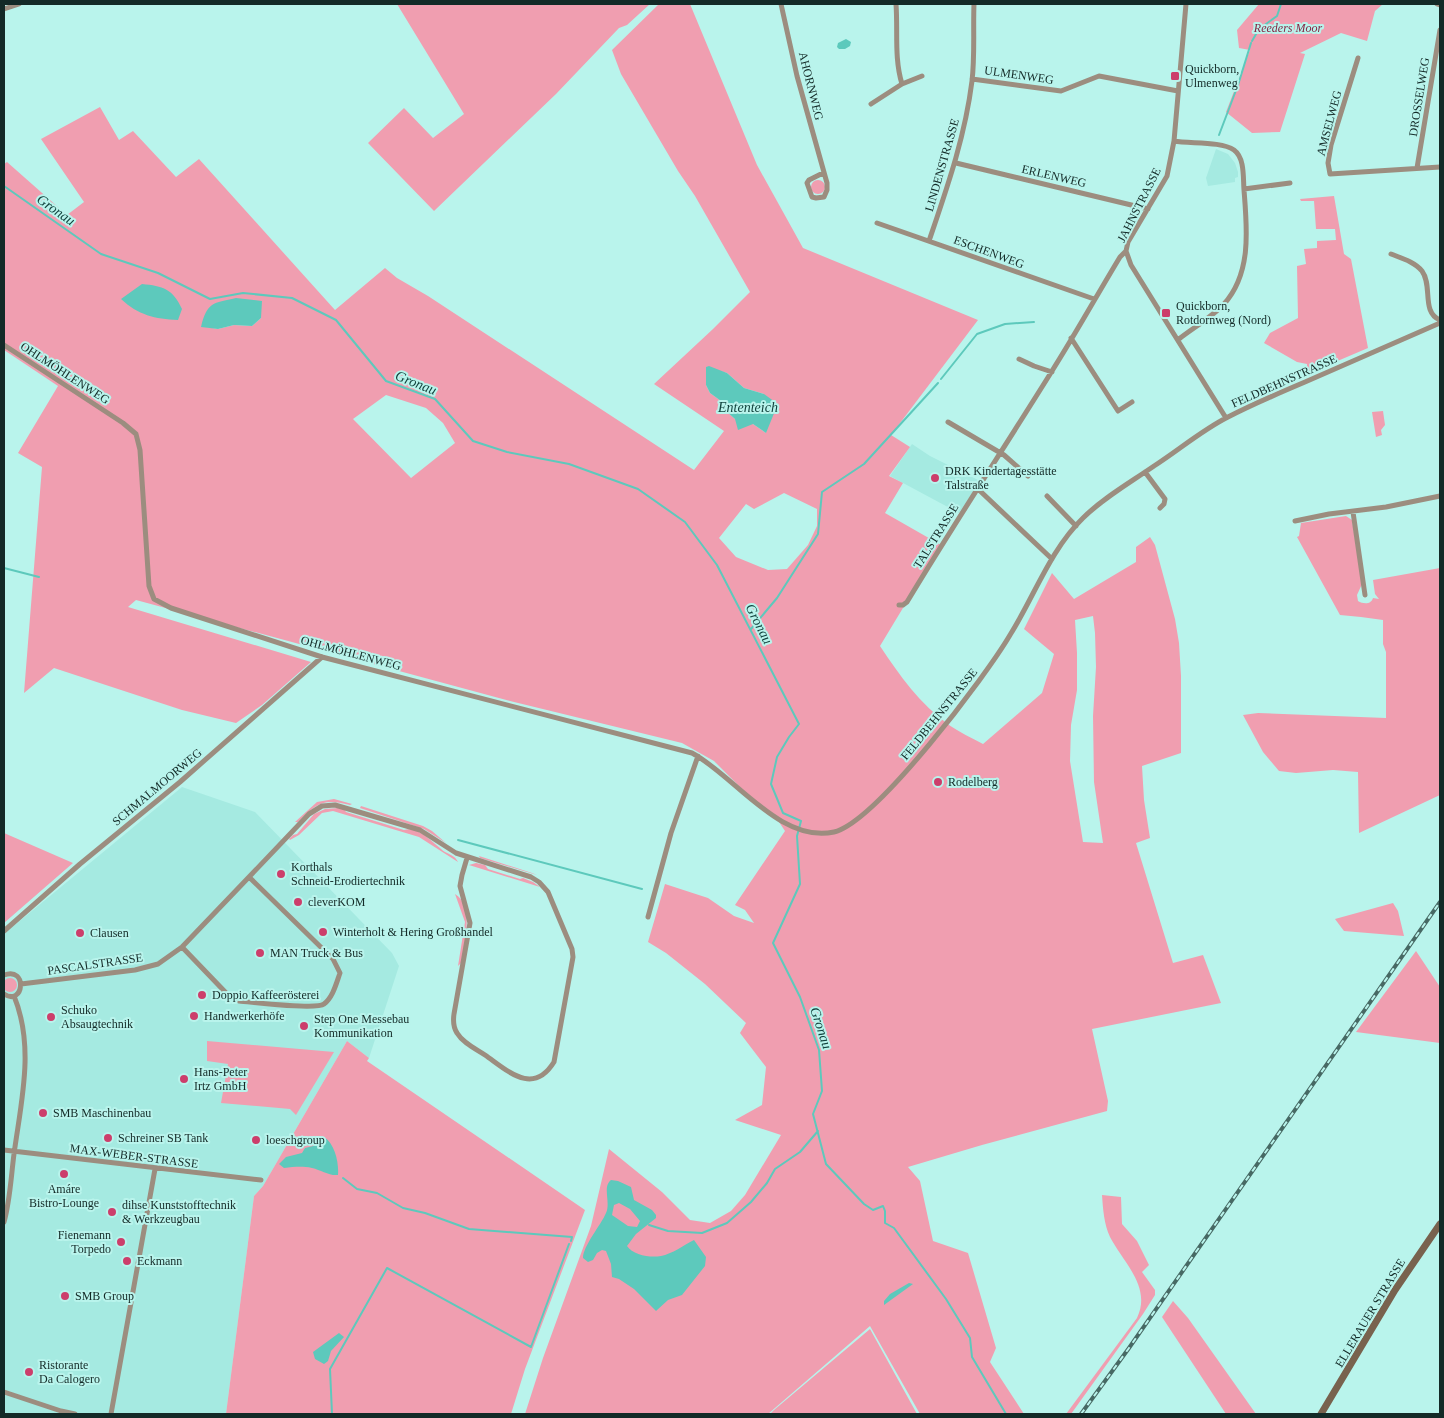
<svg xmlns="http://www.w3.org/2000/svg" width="1444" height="1418" font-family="'Times New Roman',serif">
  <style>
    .built { fill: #a5eae1 }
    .green { fill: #f09eb0; fill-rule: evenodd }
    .water { fill: #5dc9bc; fill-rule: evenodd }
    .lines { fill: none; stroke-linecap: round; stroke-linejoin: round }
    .stream { stroke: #5dc9bc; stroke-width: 2 }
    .street { stroke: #9c8d7f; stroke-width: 5 }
    .secondary { stroke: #78624e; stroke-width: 7 }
    .rail-casing { stroke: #476964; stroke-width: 4 }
    .rail { stroke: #b9f4ec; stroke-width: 2; stroke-dasharray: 5.5; stroke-linecap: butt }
    .poi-dot { fill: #cc3e6b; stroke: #b9f4ec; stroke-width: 2 }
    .labels { text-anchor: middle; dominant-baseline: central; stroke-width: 4; stroke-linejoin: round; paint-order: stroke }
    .park-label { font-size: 12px; font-style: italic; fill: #852644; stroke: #b9f4ec }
    .poi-label { font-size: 12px; fill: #132a27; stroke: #b9f4ec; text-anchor: start }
    .street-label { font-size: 12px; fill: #132a27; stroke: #b9f4ec }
    .water-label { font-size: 14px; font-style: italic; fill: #12433e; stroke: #b9f4ec }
  </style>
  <rect width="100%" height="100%" fill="#b9f4ec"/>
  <path class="built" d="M1216 149 1228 154 1235 163 1238 172V177L1235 178V182L1208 186 1206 178Z
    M912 444 930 456 980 481 959 513 890 476Z
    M182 787 255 812 392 953 399 966 369 1058 347 1041 263 1186 254 1196 226 1414H4V934Z"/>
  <path class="green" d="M397 4H650L627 25 619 28 556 94 434 211 368 143 404 108 433 138 464 114Z
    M659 4H690L757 165 803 248 978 320 891 435 910 447 889 476 903 483 885 513 941 545 880 646C900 676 920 704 949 725 959 732 972 738 983 744L1042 693 1054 654 1024 629 1052 573 1074 599 1136 562V547L1150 537 1155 545 1175 619 1179 643 1181 676V753L1142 766 1144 800 1150 838 1136 843 1173 963 1203 955 1221 1003 1092 1029 1108 1101 1107 1111 982 1145 908 1167 920 1181 933 1241 968 1253 996 1348 990 1362 1024 1414H920L870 1326 768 1414H525L543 1358 591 1226 609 1149 662 1192 690 1220 710 1223 731 1211 745 1195 781 1135 735 1120 762 1105 766 1067 740 1033 746 1023 705 984 666 953 648 942 665 884 708 898 734 916 754 923 745 910 735 905 785 831 777 819 745 792 714 761 682 743 510 701 136 600 128 607 311 662 262 705 236 723 182 710 54 668 24 693 42 467 18 453 58 386 4 350V164L7 162 67 215 84 202 41 139 100 107 119 140 133 131 176 177 199 159 335 310 385 268 397 278 428 296 694 470 724 431 654 384 713 329 750 292 695 196 678 171 621 74 612 50ZM261 318 252 326 234 325 218 329 201 326ZM706 367 727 373 744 388 764 394 766 433 753 424 735 419 726 411 721 401 710 393 706 385ZM386 395 426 408 443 423 455 443 411 478 353 419ZM784 493 817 509V526L808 545 787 569 768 570 736 557 719 538 746 504 754 509ZM1093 616 1095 633 1096 667 1093 716 1094 782 1103 843 1083 842 1070 761 1071 725 1077 690V653L1075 620Z
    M1259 4H1383L1375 11 1367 41 1341 33 1300 53 1305 54 1280 132 1252 133 1226 112 1250 50 1239 48 1237 30Z
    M811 187a7 7 0 1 1 14 0a7 7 0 1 1-14 0Z
    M1334 196 1344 254 1351 259 1368 348 1307 374V364L1297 362 1264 343 1270 333 1298 318 1297 266 1306 264 1304 249 1317 248V241L1336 240 1335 229H1316L1314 201H1301L1300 199Z
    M1383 411 1385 425 1381 430 1382 435 1376 437 1372 412Z
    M1346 516 1352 520 1362 584 1357 595 1358 601C1363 604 1371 605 1373 598L1379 599 1375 594 1373 580 1440 568V795L1359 833 1358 772 1333 770 1296 773 1279 771 1263 752 1243 715 1258 713 1386 718V652L1383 644V620L1361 617 1340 615 1297 537 1299 536 1301 523Z
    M334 799 352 804 350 805C323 798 317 803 298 822H295L317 802Z
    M361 806 423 826 432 831 446 843 424 829 360 808Z
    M338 808 344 809 346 812 404 830C418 825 434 844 445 852 451 855 455 856 458 862L419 837 333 811 322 813 299 835 290 840 289 839 293 835 297 834 314 814 325 809Z
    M4 833 73 863 4 923Z
    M479 856 532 873 537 875 480 858Z
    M476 863 485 865 488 869 520 879 523 878 533 882 540 887 469 865Z
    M455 894C475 906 464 945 461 963L458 966 465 922Z
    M1393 903 1398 911 1404 936 1344 931 1335 919Z
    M1416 951 1440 987V1043L1356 1032Z
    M3 985a7 7 0 1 1 14 0a7 7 0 1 1-14 0Z
    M207 1041 334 1052 296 1115 290 1109 221 1103 228 1064 207 1061Z
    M347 1041 369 1058 367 1061 585 1210 525 1369 511 1414H226L254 1196 263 1186Z
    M1102 1195 1121 1197 1122 1224 1137 1241 1149 1265 1142 1272 1155 1290V1295L1143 1314 1071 1414H1066L1137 1318C1152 1287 1123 1262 1110 1237 1104 1224 1103 1209 1102 1195Z
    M1173 1301 1188 1318 1256 1414H1226L1162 1317Z
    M870 1329 917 1414H770L774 1410Z"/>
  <path class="water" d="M846 39 851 42 850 46 845 49H839L837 47 838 43Z
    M142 284C163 286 173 289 182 309L178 320C155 319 138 315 121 299Z
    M236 298 262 301 261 318 252 326 234 325 218 329 201 327C207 302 213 303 236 298Z
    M709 366 727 373 744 388 764 394 775 402V411L766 433 753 424 738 430 735 419 726 411 721 401 710 393 706 385V367Z
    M324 1137C335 1144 339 1163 338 1175 329 1176 321 1170 312 1168 302 1166 294 1167 284 1168L279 1164 286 1157 302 1153 305 1148 313 1146Z
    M611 1180 618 1181 631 1187 634 1200 652 1210 656 1215V1218L636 1234 627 1246C633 1255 650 1258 661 1256 672 1254 684 1245 694 1240L706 1257 705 1266 682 1295 668 1300 656 1311 634 1289 619 1279 612 1277 611 1264 606 1251 602 1250 597 1253 593 1260 588 1262 583 1258C583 1246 601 1225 606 1213 611 1202 602 1187 611 1180ZM619 1203 630 1209 640 1221 637 1227 628 1226 612 1215 614 1205Z
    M909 1283 913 1284 884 1305V1301L890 1294Z
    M339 1333 344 1337 331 1351 328 1361 324 1364 315 1359 313 1352Z"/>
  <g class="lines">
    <path class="stream" d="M1252 41 1259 29 1277 16 1281 4
      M1219 135 1238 85 1251 43
      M4 186 101 254 158 273 210 299 243 293 292 298 336 320 386 381 435 399 473 441 507 452 569 464 638 489 685 522 717 565 799 724 789 737 777 757 771 784 783 813 801 821 797 836 800 884 773 943 800 997 819 1050 822 1091 813 1114 826 1164 864 1204 873 1210 883 1206 885 1211V1223L894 1228 946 1299 970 1338 972 1357 1006 1414
      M941 379 977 334 1005 324 1034 322
      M4 568 39 577
      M751 629 777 598 818 534 822 492 864 464 938 383
      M458 840 642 889
      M343 1178 357 1189 377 1193 403 1208 425 1213 469 1229 572 1237 571 1241
      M649 1225 668 1231 702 1233 727 1223 751 1202 767 1183 775 1169 800 1152 818 1131
      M332 1414 330 1369 387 1268 531 1347 569 1244"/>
    <path class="street" d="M781 4 797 76 827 183V190L824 197 816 198 812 197 807 183 809 180 823 173
      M896 4C898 31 894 58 902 84
      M1186 4 1174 141 1167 176 1128 242 1126 251 1131 265 1226 418
      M1437 4 1440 5
      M4 9 19 4
      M1358 58 1331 145 1328 163 1330 174 1440 167
      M972 79 1061 91 1099 76 1178 91
      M871 104 902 84 922 76
      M1174 141C1190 144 1221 141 1234 150 1245 158 1243 178 1244 190 1247 228 1252 273 1224 304 1212 317 1193 328 1179 339
      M956 163 1148 209
      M1417 168 1440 30
      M1244 189 1290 183
      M877 223 1094 299
      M929 241C947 188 965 137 972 81 975 56 973 29 974 4
      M1391 254C1401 258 1415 262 1422 271 1433 286 1421 312 1440 320
      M1071 338 1118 411 1132 402
      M4 345 123 423 136 434 140 450 149 586 154 599 171 608 322 657 692 753C734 775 780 844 834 832 876 822 986 676 1010 635 1034 597 1050 550 1083 518 1103 498 1131 482 1154 466 1179 450 1202 430 1228 417 1253 404 1279 393 1305 382 1350 362 1395 343 1440 323
      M1019 359 1034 366 1052 372
      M948 422 1004 455 1028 476
      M1145 472 1165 499 1164 504 1160 508
      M978 489 1052 559
      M1047 496 1076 526
      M1353 512 1365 595
      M1295 521 1329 514 1386 507 1440 496
      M899 605H903L907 602C954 524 1004 448 1052 371 1076 333 1097 295 1120 257L1126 251
      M249 877 309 814 322 806 335 805 420 830 456 853 531 877 539 882 548 892 572 949 573 957 554 1062C533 1096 508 1071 485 1055 476 1049 463 1043 457 1033 453 1027 453 1021 454 1014L470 923 460 886 462 875 467 858
      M648 917 671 833 698 756
      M4 931 80 864 180 782 322 657
      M4 975C28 966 24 1007 4 994
      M21 984 135 970 158 964 182 947 249 877 333 959 340 973C336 984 333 997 324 1004 316 1010 253 1002 239 1001L230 997 182 947
      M4 1150 261 1180
      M4 1222C10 1201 11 1177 14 1154 21 1102 35 1047 14 996
      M4 1392 61 1411 75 1414
      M111 1414 155 1169"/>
    <path class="secondary" d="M1321 1414 1395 1290 1440 1224"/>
    <g class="rail-casing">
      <path id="rail" d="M1081 1414 1129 1348 1440 902"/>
    </g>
    <use href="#rail" class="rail"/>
  </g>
  <g class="poi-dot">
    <rect x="1170" y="71" width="10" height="10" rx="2.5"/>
    <rect x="1161" y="308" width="10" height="10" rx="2.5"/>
    <circle cx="935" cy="478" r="5"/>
    <circle cx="938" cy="782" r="5"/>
    <circle cx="281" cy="874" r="5"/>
    <circle cx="298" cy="902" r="5"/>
    <circle cx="323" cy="932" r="5"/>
    <circle cx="80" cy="933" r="5"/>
    <circle cx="260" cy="953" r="5"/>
    <circle cx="202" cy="995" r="5"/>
    <circle cx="194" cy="1016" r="5"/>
    <circle cx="51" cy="1017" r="5"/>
    <circle cx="304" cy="1026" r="5"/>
    <circle cx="184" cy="1079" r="5"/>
    <circle cx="43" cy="1113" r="5"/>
    <circle cx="108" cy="1138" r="5"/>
    <circle cx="256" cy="1140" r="5"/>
    <circle cx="64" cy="1174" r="5"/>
    <circle cx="112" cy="1212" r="5"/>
    <circle cx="121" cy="1242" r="5"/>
    <circle cx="127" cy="1261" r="5"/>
    <circle cx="65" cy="1296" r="5"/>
    <circle cx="29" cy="1372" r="5"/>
  </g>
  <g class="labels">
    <g class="park-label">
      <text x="1288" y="28">Reeders Moor</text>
    </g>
    <g class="poi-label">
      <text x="1185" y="69">Quickborn,<tspan x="1185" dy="14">Ulmenweg</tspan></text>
      <text x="1176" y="306">Quickborn,<tspan x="1176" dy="14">Rotdornweg (Nord)</tspan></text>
      <text x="945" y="471">DRK Kindertagesstätte<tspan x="945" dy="14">Talstraße</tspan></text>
      <text x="948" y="782">Rodelberg</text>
      <text x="291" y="867">Korthals<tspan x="291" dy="14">Schneid-Erodiertechnik</tspan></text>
      <text x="308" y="902">cleverKOM</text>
      <text x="333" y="932">Winterholt &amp; Hering Großhandel</text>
      <text x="90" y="933">Clausen</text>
      <text x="270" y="953">MAN Truck &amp; Bus</text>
      <text x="212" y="995">Doppio Kaffeerösterei</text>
      <text x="61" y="1010">Schuko<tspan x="61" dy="14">Absaugtechnik</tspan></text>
      <text x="204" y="1016">Handwerkerhöfe</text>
      <text x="314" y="1019">Step One Messebau<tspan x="314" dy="14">Kommunikation</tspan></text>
      <text x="194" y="1072">Hans-Peter<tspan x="194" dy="14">Irtz GmbH</tspan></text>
      <text x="53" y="1113">SMB Maschinenbau</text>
      <text x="118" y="1138">Schreiner SB Tank</text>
      <text x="266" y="1140">loeschgroup</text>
      <text x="64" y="1189" text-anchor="middle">Amáre<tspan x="64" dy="14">Bistro-Lounge</tspan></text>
      <text x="122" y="1205">dihse Kunststofftechnik<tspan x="122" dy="14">&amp; Werkzeugbau</tspan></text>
      <text x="111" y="1235" text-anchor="end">Fienemann<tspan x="111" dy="14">Torpedo</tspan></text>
      <text x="137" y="1261">Eckmann</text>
      <text x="75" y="1296">SMB Group</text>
      <text x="39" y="1365">Ristorante<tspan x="39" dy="14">Da Calogero</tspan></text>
    </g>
    <g class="street-label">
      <text transform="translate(1019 75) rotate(8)">ULMENWEG</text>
      <text transform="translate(811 86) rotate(76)">AHORNWEG</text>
      <text transform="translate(1419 97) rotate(-81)">DROSSELWEG</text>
      <text transform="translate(1329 123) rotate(-75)">AMSELWEG</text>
      <text transform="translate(942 165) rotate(-74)">LINDENSTRASSE</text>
      <text transform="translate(1054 176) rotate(13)">ERLENWEG</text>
      <text transform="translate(1139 205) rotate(-63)">JAHNSTRASSE</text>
      <text transform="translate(989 252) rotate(20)">ESCHENWEG</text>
      <text transform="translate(65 373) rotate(33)">OHLMÖHLENWEG</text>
      <text transform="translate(1284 381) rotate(-24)">FELDBEHNSTRASSE</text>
      <text transform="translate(936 536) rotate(-58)">TALSTRASSE</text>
      <text transform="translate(351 653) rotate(15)">OHLMÖHLENWEG</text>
      <text transform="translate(939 714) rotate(-51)">FELDBEHNSTRASSE</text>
      <text transform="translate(157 787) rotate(-40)">SCHMALMOORWEG</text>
      <text transform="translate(95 964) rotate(-8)">PASCALSTRASSE</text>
      <text transform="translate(134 1156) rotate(7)">MAX-WEBER-STRASSE</text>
      <text transform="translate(1370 1313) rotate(-59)">ELLERAUER STRASSE</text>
    </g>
    <g class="water-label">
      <text transform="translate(56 210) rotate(35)">Gronau</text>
      <text transform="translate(416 383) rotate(22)">Gronau</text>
      <text x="748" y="407">Ententeich</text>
      <text transform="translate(759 624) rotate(63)">Gronau</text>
      <text transform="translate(821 1028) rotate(72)">Gronau</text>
    </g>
  </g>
  <rect width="1444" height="1418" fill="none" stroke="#132a27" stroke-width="10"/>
</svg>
